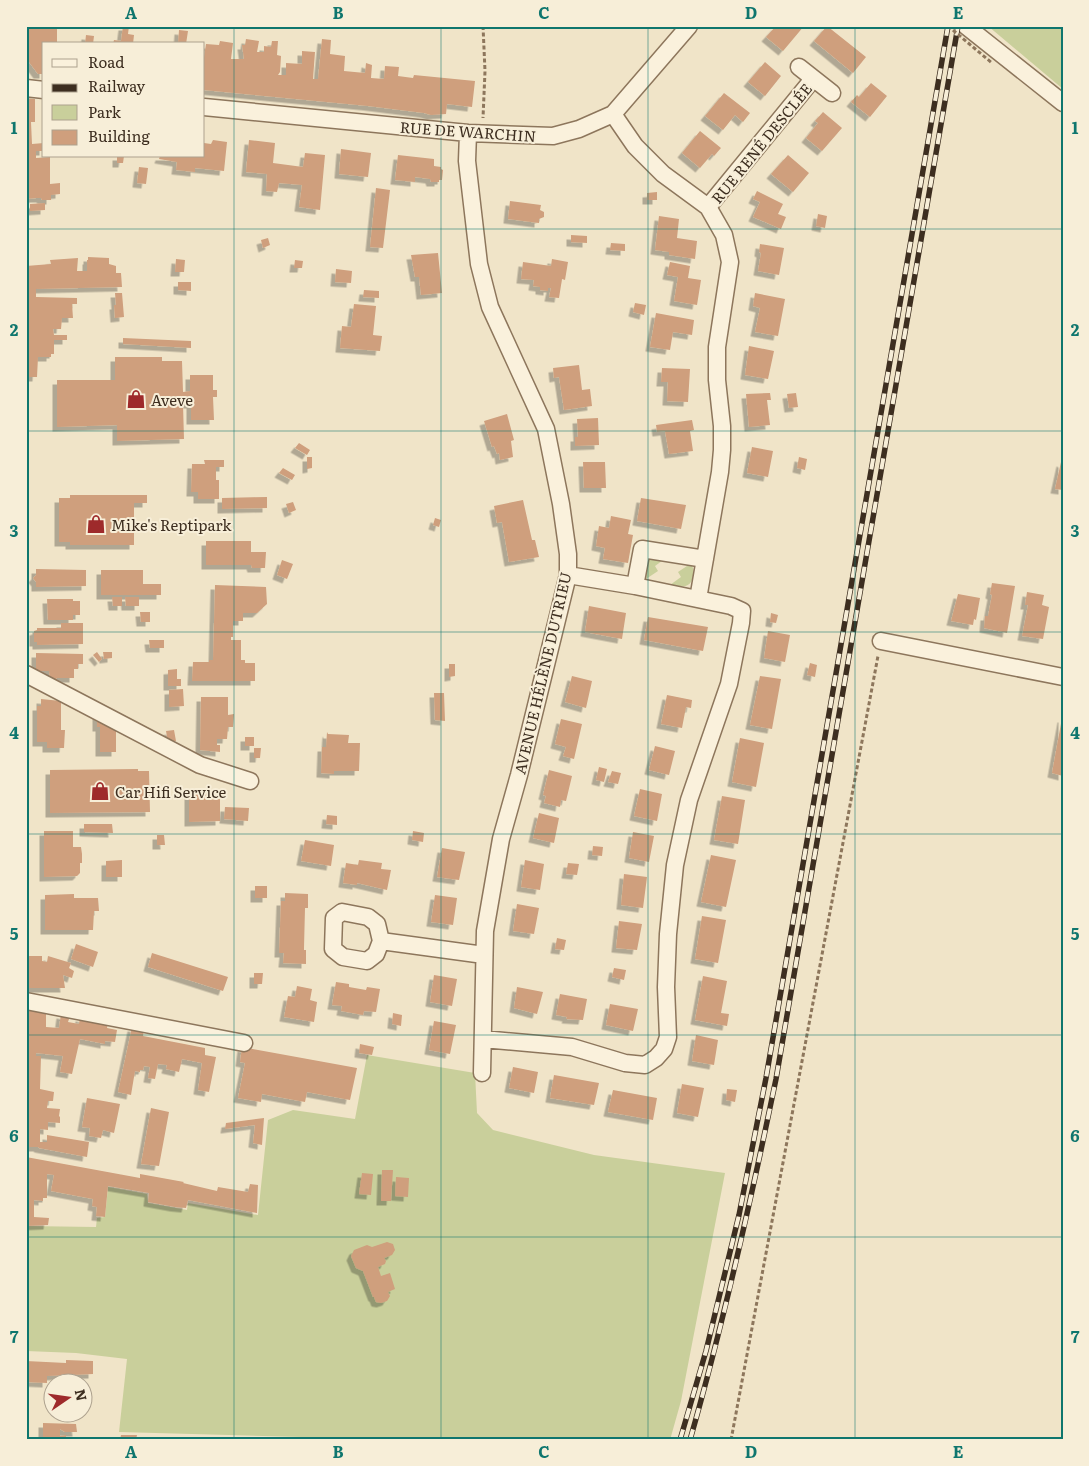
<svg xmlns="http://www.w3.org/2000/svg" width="1089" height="1466" font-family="Literata,serif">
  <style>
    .green { fill: #c9cf9b }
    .building { fill: #cf9f7d; filter: url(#shadow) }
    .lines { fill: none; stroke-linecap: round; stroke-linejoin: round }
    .minor-casing { stroke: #8d765c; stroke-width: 19 }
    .path { stroke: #8d765c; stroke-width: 3; stroke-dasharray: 4 2.5; stroke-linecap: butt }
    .minor { stroke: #faf1dc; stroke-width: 16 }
    .rail-casing { stroke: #3d2e20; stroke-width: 5.5 }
    .rail { stroke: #f7eed8; stroke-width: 4; stroke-dasharray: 11; stroke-linecap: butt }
    .path-bridge { stroke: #8d765c; stroke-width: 3; stroke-dasharray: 4 2.5; stroke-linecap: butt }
    .grid { fill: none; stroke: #0f766e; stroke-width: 1; stroke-opacity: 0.55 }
    .labels { text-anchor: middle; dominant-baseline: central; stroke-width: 4; stroke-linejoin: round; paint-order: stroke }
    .street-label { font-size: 15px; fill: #3d2e20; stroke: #f7eed8 }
    .poi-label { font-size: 15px; fill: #3d2e20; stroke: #f7eed8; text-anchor: start }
    .neatline { fill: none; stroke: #0f766e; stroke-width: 2 }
    .grid-label { font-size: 16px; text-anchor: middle; font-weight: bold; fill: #0f766e }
  </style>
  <defs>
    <filter id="shadow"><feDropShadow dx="-4.5" dy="4.5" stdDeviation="0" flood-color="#0004"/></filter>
  </defs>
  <rect width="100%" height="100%" fill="#f0e4c8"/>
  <path class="green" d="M988 26H1063V89Z
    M650 557 666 558 655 566 658 571 646 579C643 572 644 562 650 557Z
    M690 564C694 568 694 570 693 576 691 589 681 587 670 585L681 577 678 572Z
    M367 1055 475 1073 477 1113 493 1130 594 1155 725 1173 681 1401 670 1440H415L119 1432 127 1359 76 1353 26 1351V1226L96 1227 97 1218 105 1217 108 1187 147 1194 148 1203 187 1210 188 1203 258 1215 268 1120 293 1110 355 1119Z"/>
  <path class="building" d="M29 26H57V44H44V74H38L29 62Z
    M123 26H129L128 34 134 35 133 44H113L114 40 121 41Z
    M776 26H804L783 51 766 37Z
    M827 26 866 57 853 73 814 41Z
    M179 30 188 31 186 44H178Z
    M86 35 94 36 93 44H85Z
    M246 39 259 41 257 52H264V46L271 47 272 41H278L277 55 281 56 280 72 278 75H286V63L302 64V51L315 52 313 79H318L322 39 331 40 330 54 345 56 344 71 365 73 366 63 372 65 371 78 384 79 385 66 399 67 398 76 413 78 414 75 475 81 472 107 447 104 446 114 431 115 424 113 368 106 204 90V57L206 44 219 45 220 41 233 43 231 59H244L242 45H245Z
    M765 62 781 76 765 96 748 82Z
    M871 83 887 96 870 117 851 102 857 95 859 97Z
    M724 93 750 113 743 122 735 115 723 130 705 116Z
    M26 98 35 99V122H31L32 144 44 143V151H36V158L50 157V184L60 183V194L51 195V200H42L41 198H36L26 199Z
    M823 112 842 128 822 151 806 138 818 123 815 121Z
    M700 131 721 148 714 156 712 154 700 168 682 153Z
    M213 140 227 142 224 171 195 168V172L176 170 177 162 159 159 160 156H204V143L211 144Z
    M249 140 275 143 273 163 303 167 305 153 325 155 320 210 299 207 302 185 279 183 277 192 266 191 267 174 246 172Z
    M341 149 371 153 368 177 339 174Z
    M398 155 434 159V166L441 167V169L443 170 442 180H439V182H431L430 179 415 177V182L395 180Z
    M788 155 809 173 793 192 771 174Z
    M117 156H124L123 163H117Z
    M139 167 148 168 146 184 137 183Z
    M376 188 390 190 383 248 370 247Z
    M757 191 783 204 778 214 786 217 781 229 753 217 760 202 753 199Z
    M657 192V200H647V193Z
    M510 201 541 205 540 210 544 212V217L539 219V223L508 219Z
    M45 203V210L30 211V204Z
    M818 214 827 216 825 228 816 226Z
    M659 216 679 219 677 238 697 241 695 259 669 255V252L655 250Z
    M571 235 587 236V243L571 242Z
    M268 238 270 245 263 248 261 240Z
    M611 243 625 244V251L610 250Z
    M760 244 784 248 779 275 758 271 761 253 759 252Z
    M438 253 442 293 421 295 419 277H415L411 255Z
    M88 257 109 258V264L116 266V273H121L122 287 36 289V297L77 298V304H72L73 318H62L61 329H53L54 335H67V340H54V354H51V357H38L37 377H26V266L51 264 50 260 78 258 77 271H87V260H88Z
    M176 259 185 260 184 272H175Z
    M552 259 568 262 565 280 562 279 559 298 549 297 551 288H548V291L540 290V287L533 286 534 280 521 279 523 262 551 266Z
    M295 260 303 261 302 268H294Z
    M670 262 690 266 688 278 701 280 697 305 674 301 678 277 667 275Z
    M336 269 352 271 351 283 335 282Z
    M178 282H191V291L178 290Z
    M364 290 379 291V298L363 297Z
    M115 293H122L124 317 115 318 114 305H116Z
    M755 293 785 299 778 336 755 332 760 308 753 306Z
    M635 303 646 305 644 315 633 312Z
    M354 304 376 306 373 335 382 336 380 351 340 348 342 326 351 327Z
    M656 313 694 320 692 335 673 332 670 350 650 347Z
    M123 338 191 341V348L123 344Z
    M749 346 774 351 768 379 745 375Z
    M115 357H162V361H182L183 392 190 391V375H213V390H217V397H213L214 420H191V404H183L184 439 117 441V425L57 427V380H115Z
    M579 365 582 390 590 389 592 406 564 410 559 377 554 378 553 368Z
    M662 368 690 369 688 402 667 401 668 382H661Z
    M770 393 771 400H767L770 425 749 427 746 394Z
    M796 393 798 407 789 408 787 394Z
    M507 414 514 440 511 441 513 457 500 460 499 453 497 454 494 446 492 447 484 421Z
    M598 418 599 445 575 446V437H578L577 419Z
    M692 420 694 430 690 431 693 451 669 454 665 431 657 432 656 425Z
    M299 443 310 450 307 455 295 448Z
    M752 447 773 451 768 477 747 473Z
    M307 457H312V468L307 469Z
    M799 457 807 459 805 470 797 468Z
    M204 460H224V467H216V480H219V499H198V492H191L192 464H205Z
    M583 462H605L606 488H584Z
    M1061 462 1063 463V490L1055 489Z
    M283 468 295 475 292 480 279 473Z
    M70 495H147V503H134V545H70V542H59V498H70Z
    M267 497V508L222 509V498Z
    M641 498 686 505 681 529 637 521Z
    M523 500 532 540H535L539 557 509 562 502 522 497 523 494 506Z
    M293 502 296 510 289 513 286 504Z
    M611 516 631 520 628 534 633 535 628 563 603 559 605 548 596 546 599 526 609 528Z
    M435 518 441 520 439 527 433 525Z
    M206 541H251V552H266L265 568H252L251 565H206Z
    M282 560 293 564 287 579 277 575Z
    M36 569 86 570V586L36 587V582L33 578 36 575Z
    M101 570H143V584H161V595H101Z
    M992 583 1015 586 1007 633 984 628 985 616H988L992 595 990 594Z
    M215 585 266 587 267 604 257 613H243V621H233V637H231V640H241V660H245V663H255V681H192L193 662H209V660H213Z
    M1027 592 1044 595 1042 605 1049 607 1043 639 1022 636 1028 605H1025Z
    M958 594 980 598 976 620 974 619 973 625 951 621Z
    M112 597H122V606H113Z
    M125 597H139V606H126Z
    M47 599H73V601H80V615H73V620H48Z
    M589 606 626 613 622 639 585 632Z
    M140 612H150V622H141Z
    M771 613 778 615 776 623 770 622Z
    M648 617 708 627 703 651 644 640Z
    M61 623H83V644L37 645V642H34V631L37 630V628H61Z
    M768 631 790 635 785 662 764 658Z
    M149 640H164V648H150Z
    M97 652 102 659 99 662 93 655Z
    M103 652H112V658L104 659Z
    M36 653 83 654V664H78V669H74V678H57L55 680 50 679 49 671H36Z
    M810 663 817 665 815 677 807 675Z
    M449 664H455V676L449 677Z
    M177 669V679H181V686H168V670Z
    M572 676 592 681 586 708 565 702Z
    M760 676 781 679 772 729 750 725Z
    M183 689 184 706 169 707V690Z
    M434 693H444L445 721 435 720Z
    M667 695 692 700 691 708 686 707 682 728 661 724Z
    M201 697H228V715L234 714 233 727H228L227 739H217V745H220V752L200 750Z
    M41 699 61 701V730H65L64 748H47V742H37V706H41Z
    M97 714 116 726V752H100V727H97Z
    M1062 718H1063V776L1052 773Z
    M561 719 582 724 574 759 563 756 566 747 555 744Z
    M174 730 176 741 168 742 166 731Z
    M327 732 328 734 349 735 348 743H360L359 771H334V774L321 773 322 747H326Z
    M245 737H254V746H245Z
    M740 738 764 743 756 787 732 782Z
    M655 746 675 751 669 775 649 770Z
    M254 748H261L260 758H254Z
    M599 767 607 769 604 782 596 780Z
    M138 769V771H149L150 812 50 813V770Z
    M549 770 572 776 566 801 561 800 560 807 544 803 546 796 543 795Z
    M612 771 621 773 618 784 608 782Z
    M640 789 662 794 657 821 634 816Z
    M220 790V821L189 822V791Z
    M722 796 745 800 738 844 714 840Z
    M225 807 249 808 248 821 224 819Z
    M539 813 559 818 554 843 533 838Z
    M327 815 337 816V825L326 824Z
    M84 824H112L113 833 84 832Z
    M44 831H73V847H81L82 854V863H80V873L77 876 44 877Z
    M413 831 424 833 423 842 412 840Z
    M633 832 654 836 649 862 629 858Z
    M157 835H164L165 845H157Z
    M305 840 334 845 331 866 301 861Z
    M593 846 603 847 602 856 592 855Z
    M442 848 465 852 459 880 437 877Z
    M711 855 736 860 726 907 701 902Z
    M122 860V877H106V861Z
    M359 860 382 863 381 869 391 870 387 890 357 883V885L343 883 346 863 358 865Z
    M525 860 544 864 540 890 521 887Z
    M568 863 579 864 577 875 566 874Z
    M624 874 647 877 643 908 621 905Z
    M255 886H267V898H255Z
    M285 893 308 894V908H305L304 948V950H306V964L283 963 284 953H279L281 901H285Z
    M74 894V898H98L99 911H94L93 930H45V895Z
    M435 895 457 898 453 925 431 922Z
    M517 904 539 908 534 934 513 931Z
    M702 916 726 920 718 963 695 959Z
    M619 921 642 924 637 950 616 948Z
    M557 938 566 940 564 950 555 949Z
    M76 944 98 952 93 967 71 959Z
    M152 953 228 977 223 991 148 967Z
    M26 956H42V961L47 962 48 956 71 963 69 968 74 971 72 978 63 975 65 988H26Z
    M614 968 626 970 624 980 612 977Z
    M254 973H263L262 984H254Z
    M434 975 457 979 452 1006 430 1002Z
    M703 976 727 981 721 1013 729 1014 727 1026 695 1020Z
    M336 982 349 984V987L366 990 367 987 380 989 376 1012 364 1011 363 1015 341 1011 342 1006 332 1005Z
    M297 986 312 989 310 1000 317 1002 314 1022 284 1017 288 996 295 997Z
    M517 987 543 992 537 1014 514 1008Z
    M560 994 587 999 583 1020 566 1019 567 1017 556 1015Z
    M610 1004 638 1009 633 1031 606 1025Z
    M26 1009 46 1012V1027L59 1028 61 1014 70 1016 68 1022 79 1024 80 1017 108 1023 107 1028 117 1030 115 1042 105 1041V1044L80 1039 72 1074 60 1072 63 1056 36 1053V1056H41L40 1089 54 1092 53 1101H48L47 1108 60 1109 59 1116 60 1117V1123L48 1122V1130L40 1129V1142H47V1135L89 1142 87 1157 39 1148 38 1147H26Z
    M393 1013 402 1015 401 1026 392 1024Z
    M434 1021 456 1025 450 1054 429 1050Z
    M132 1027 144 1029 143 1036 205 1048V1055L216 1057 209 1092 198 1090 202 1063 182 1059 179 1072 166 1069 167 1065 158 1064 155 1079 148 1078 150 1067 144 1066 143 1070H140V1072L135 1071 131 1095 118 1092Z
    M696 1035 718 1040 714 1065 692 1061Z
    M360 1044 374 1047 372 1055 359 1053Z
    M242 1047 357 1068 350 1100 307 1092 305 1102 262 1094 261 1102 238 1098 245 1063 240 1062Z
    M513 1067 538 1072 534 1093 509 1088Z
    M554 1075 599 1083 594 1105 550 1098Z
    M682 1084 704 1088 698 1117 677 1113Z
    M727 1089 737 1090 735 1102 726 1100Z
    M613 1090 657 1098 653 1120 608 1112Z
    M87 1098 120 1104 114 1133 103 1130 101 1138 89 1136 90 1128 82 1127Z
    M151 1108 169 1112 159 1166 141 1164Z
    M264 1118 262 1145 253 1143 255 1125 225 1129 226 1123Z
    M26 1157 140 1178V1174L184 1182 183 1183 217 1191 218 1187 248 1192 250 1184 258 1185 257 1213 188 1200 186 1208 175 1207 148 1202 149 1193 108 1186 105 1217 96 1216 97 1207 92 1206 93 1199 51 1191 54 1175 47 1174V1198H43V1201L34 1200V1217L49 1218 48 1225 26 1226Z
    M382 1170H393L391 1201H381Z
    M362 1173 373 1174 371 1195 359 1194Z
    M396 1177 409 1178 408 1197 395 1196Z
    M387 1242 393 1244 395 1250 392 1255 384 1258 386 1261 385 1264 378 1267 381 1276 390 1273 395 1289 388 1292 390 1296 387 1301 381 1303 376 1302 374 1297H373L363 1271 356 1268 351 1256 354 1250 367 1245 372 1247Z
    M66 1360 93 1361V1374L47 1376V1383L26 1382V1361L66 1363Z
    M43 1423 76 1424 77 1432H65L60 1429V1436L66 1435V1440H43Z
    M121 1435H137L136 1440H120Z"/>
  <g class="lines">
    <g class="minor-casing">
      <path id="minor" d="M966 26 1063 103
        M799 67 832 93
        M26 88 44 90
        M204 107 468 133 553 136 579 129 613 114 689 26
        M613 114 635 146 663 174 708 207 724 235 730 262 717 347V380L722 426V450L720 472 698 599
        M468 133 467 161 479 264 490 307 546 429 561 504 568 554V575L519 775 501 839 485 931 482 1073
        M708 207 813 79
        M635 586 642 549 705 559
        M881 641 1063 677
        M26 674 200 765 250 781
        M381 941 376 954 367 961 343 957 333 949 334 918 342 912 368 917 377 924 381 941 484 955
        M26 1001 244 1043
        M483 1039 572 1047 625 1063 645 1065 656 1058 664 1049 668 1037 666 987 668 934 675 865 689 800 729 684 741 623 742 611 731 606 635 586 568 575"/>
    </g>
    <path class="path" d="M483 26 485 71 483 118
      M731 1440 878 656"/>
    <use href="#minor" class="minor"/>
    <g class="rail-casing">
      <path id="rail" d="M680 1440 706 1351 739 1215 766 1078 948 26
        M690 1440C724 1321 751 1200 776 1079L958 26"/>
    </g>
    <use href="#rail" class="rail"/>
    <path class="path-bridge" d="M948 26 992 63"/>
  </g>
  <path class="grid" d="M234 26V1440M441 26V1440M648 26V1440M855 26V1440M26 229H1063M26 431H1063M26 632H1063M26 834H1063M26 1035H1063M26 1237H1063"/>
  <defs>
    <g id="shop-bare" transform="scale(1.5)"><path d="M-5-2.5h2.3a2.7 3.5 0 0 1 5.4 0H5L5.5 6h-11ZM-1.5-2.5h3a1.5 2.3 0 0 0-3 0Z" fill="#9e2a2b" stroke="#f7eed8" stroke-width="2.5" paint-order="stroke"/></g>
  </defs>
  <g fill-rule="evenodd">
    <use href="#shop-bare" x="136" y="399"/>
    <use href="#shop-bare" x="96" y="524"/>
    <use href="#shop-bare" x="100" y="791"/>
  </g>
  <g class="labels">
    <g class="street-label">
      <text transform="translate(468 131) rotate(4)">RUE DE WARCHIN</text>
      <text transform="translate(761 143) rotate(-51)">RUE RENÉ DESCLÉE</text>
      <text transform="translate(542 673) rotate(-77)">AVENUE HÉLÈNE DUTRIEU</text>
    </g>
    <g class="poi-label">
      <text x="151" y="399">Aveve</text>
      <text x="111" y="524">Mike's Reptipark</text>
      <text x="115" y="791">Car Hifi Service</text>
    </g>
  </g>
  <rect width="1089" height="1466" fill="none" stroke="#f7eed8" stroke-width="55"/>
  <rect x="42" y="42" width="162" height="115" fill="#f7eed8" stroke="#ada18e"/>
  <rect x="52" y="59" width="25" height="8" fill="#faf1dc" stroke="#ada18e"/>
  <text x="88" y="68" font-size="15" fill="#3d2e20">Road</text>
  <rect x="52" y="84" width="25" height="8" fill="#3d2e20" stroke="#ada18e"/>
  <text x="88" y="92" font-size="15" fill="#3d2e20">Railway</text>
  <rect x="52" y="105" width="25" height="15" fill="#c9cf9b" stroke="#ada18e"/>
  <text x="88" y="118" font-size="15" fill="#3d2e20">Park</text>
  <rect x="52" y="130" width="25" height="15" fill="#cf9f7d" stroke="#ada18e"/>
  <text x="88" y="142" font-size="15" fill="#3d2e20">Building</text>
  <g transform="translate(68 1398) rotate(77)"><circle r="24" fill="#f7eed8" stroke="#ada18e"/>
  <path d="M0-4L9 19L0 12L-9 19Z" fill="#9e2a2b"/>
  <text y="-8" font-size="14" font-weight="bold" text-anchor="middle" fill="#3d2e20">N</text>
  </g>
  <rect x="28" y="28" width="1034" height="1410" class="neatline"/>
  <g class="grid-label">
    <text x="131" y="19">A</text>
    <text x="338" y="19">B</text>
    <text x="544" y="19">C</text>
    <text x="751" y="19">D</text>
    <text x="958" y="19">E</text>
    <text x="14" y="134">1</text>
    <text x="1075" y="134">1</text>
    <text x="14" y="336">2</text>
    <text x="1075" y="336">2</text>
    <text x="14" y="537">3</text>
    <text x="1075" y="537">3</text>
    <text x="14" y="739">4</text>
    <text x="1075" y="739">4</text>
    <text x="14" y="940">5</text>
    <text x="1075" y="940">5</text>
    <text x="14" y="1142">6</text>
    <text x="1075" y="1142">6</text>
    <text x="14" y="1343">7</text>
    <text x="1075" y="1343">7</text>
    <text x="131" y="1458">A</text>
    <text x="338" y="1458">B</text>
    <text x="544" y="1458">C</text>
    <text x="751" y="1458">D</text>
    <text x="958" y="1458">E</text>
  </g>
</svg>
